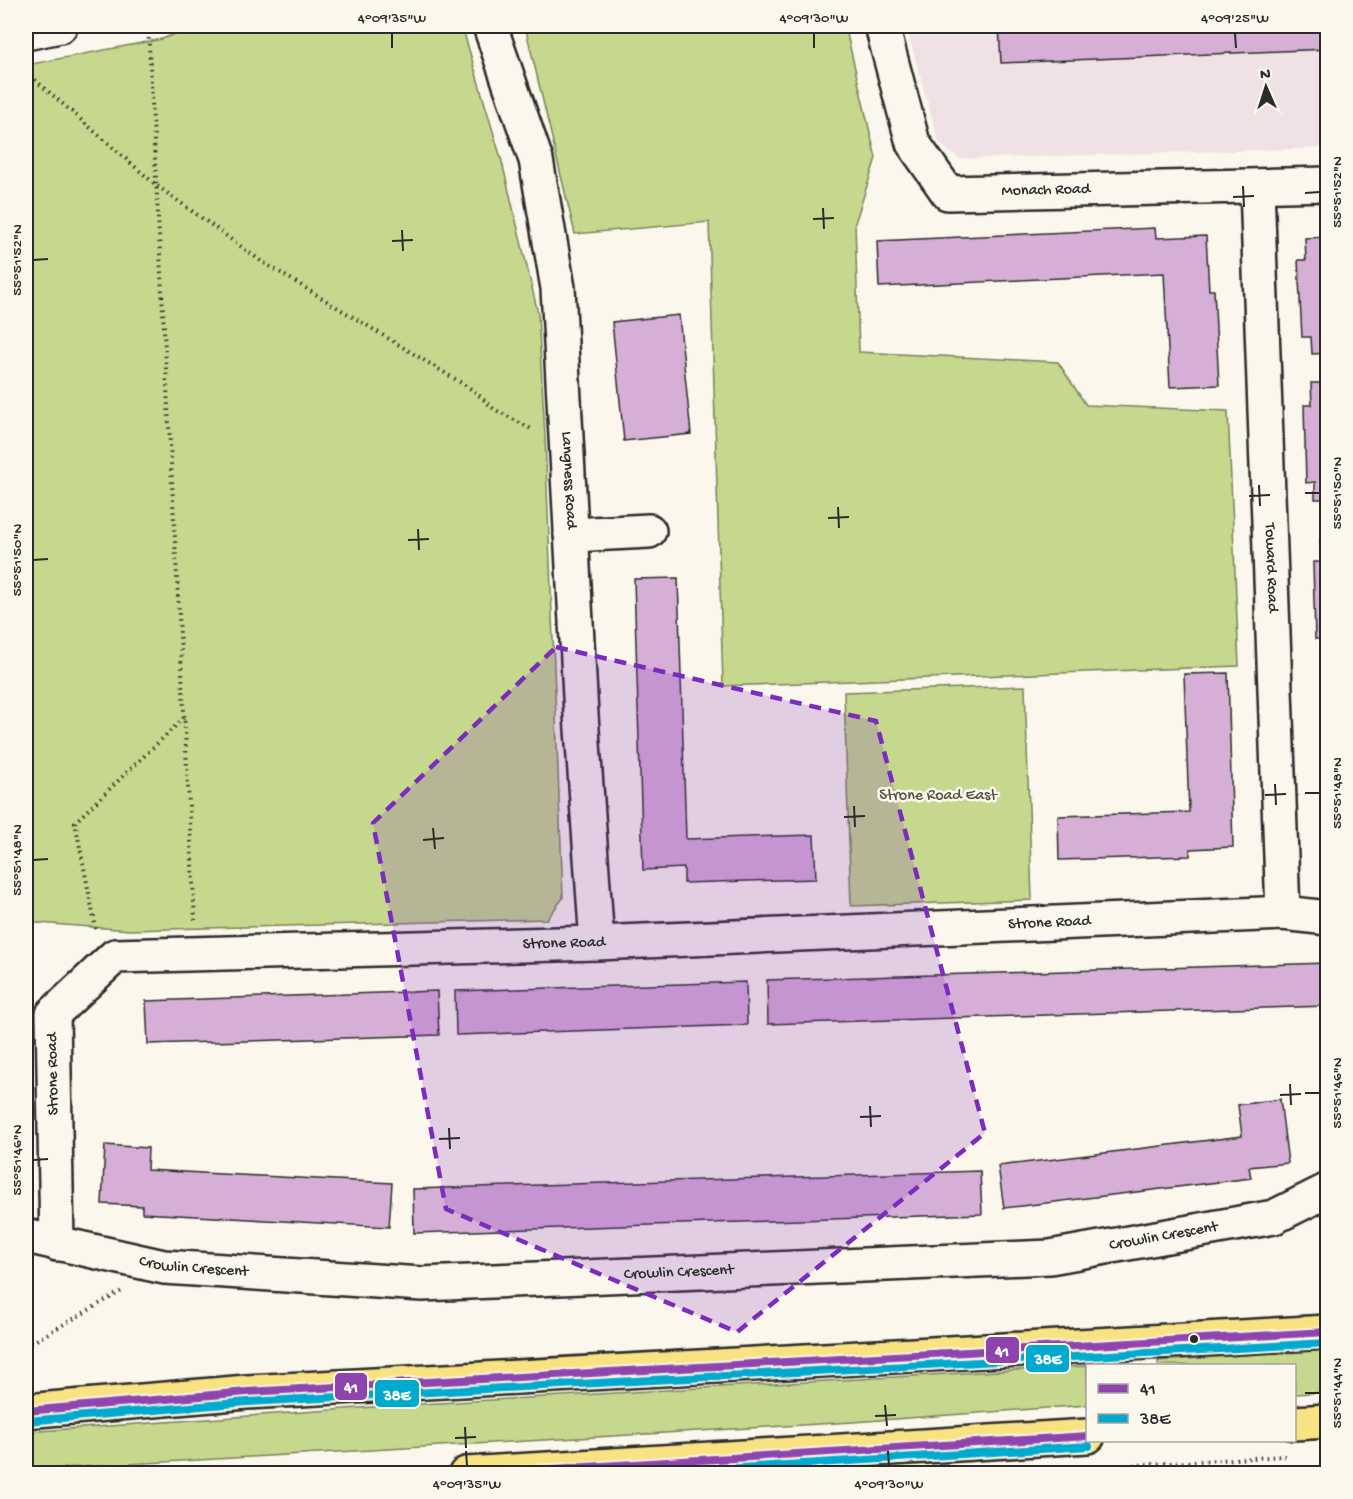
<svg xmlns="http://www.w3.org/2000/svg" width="1353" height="1499" font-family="'Gochi Hand',sans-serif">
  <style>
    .built { fill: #f0e1e5 }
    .green { fill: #c5d88d; stroke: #78825c; stroke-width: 1.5 }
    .building { fill: #d6afd6; stroke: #2b2b2b; stroke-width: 1.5 }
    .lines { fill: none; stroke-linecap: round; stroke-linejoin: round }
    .minor-casing { stroke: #2b2b2b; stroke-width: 38 }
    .major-casing { stroke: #2b2b2b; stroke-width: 38 }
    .path { stroke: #2b2b2b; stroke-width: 4; stroke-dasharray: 1.5 4.5; stroke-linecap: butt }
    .minor { stroke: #fbf7ec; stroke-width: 33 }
    .major { stroke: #f8e281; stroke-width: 33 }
    .bus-1-casing { stroke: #fbf7ec; stroke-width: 12 }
    .bus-2-casing { stroke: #fbf7ec; stroke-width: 12 }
    .bus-1 { stroke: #8e44ad; stroke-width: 8 }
    .bus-2 { stroke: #00a9ce; stroke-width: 8 }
    .marked { fill: #7b2cbf; fill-opacity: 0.2; stroke: #7b2cbf; stroke-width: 4.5; stroke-dasharray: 12 8; stroke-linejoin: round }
    .ticks { fill: none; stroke: #2b2b2b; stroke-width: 2 }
    .bus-dot { fill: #2b2b2b; stroke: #fbf7ec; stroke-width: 2 }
    .labels { text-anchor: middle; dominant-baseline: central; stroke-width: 5; stroke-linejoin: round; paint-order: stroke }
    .street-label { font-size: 16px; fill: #2b2b2b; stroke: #fbf7ec }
    .park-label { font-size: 16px; fill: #525644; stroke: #fbf7ec }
    .line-badge { stroke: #fbf7ec; stroke-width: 2 }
    .badge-label { font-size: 16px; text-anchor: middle; font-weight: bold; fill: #fff }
    .neatline { fill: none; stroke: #2b2b2b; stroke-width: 2 }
    .ticks-label { font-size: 15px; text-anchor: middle; fill: #2b2b2b }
  </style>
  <rect width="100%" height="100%" fill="#fbf7ec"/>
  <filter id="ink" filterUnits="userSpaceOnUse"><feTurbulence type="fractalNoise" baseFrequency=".0167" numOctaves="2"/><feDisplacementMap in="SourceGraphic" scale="12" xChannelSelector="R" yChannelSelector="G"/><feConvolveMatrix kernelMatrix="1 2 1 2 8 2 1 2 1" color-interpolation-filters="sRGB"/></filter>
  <g filter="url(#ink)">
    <path class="built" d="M906 26H1327V148L959 159 939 143Z"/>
    <path class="green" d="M196 26H462L502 162 538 313 545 436 563 898 547 919 130 930 26 922V65L162 39Z
      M525 26H845L876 158 855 223 859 352 1058 362 1086 405 1228 411 1239 666 723 686 709 222 575 234Z
      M1025 686 1032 900 851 906 844 692Z
      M1327 1349V1392L1295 1394 1294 1366 1158 1365V1361Z
      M1087 1366V1405L853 1422 26 1470V1432L387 1406Z"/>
    <path class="building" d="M999 26H1328V49L1001 63Z
      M1155 228 1156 238 1206 236 1209 290H1214L1219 385 1170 387 1164 273 879 287 877 241Z
      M1328 237V353L1312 354 1311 337H1302L1298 260H1306L1305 238Z
      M679 315 691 434 624 441 612 322Z
      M1311 383H1328V499H1315V482L1306 483 1304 405H1312Z
      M1320 539H1328V656H1324L1323 639H1315L1313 562H1321Z
      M678 578 686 839 814 835 816 879 684 883V868L643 870 634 579Z
      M1228 673 1233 847 1190 849V856L1059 860 1058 816 1189 812 1184 674Z
      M1321 712H1328V790H1323Z
      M1328 963V1006L768 1024 767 980Z
      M746 982 747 1025 456 1035 455 991Z
      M437 991 439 1035 148 1044 146 1001Z
      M1280 1099 1288 1163 1249 1167 1251 1178 1004 1208 998 1166 1242 1136 1238 1105Z
      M105 1145 148 1148 147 1170 392 1183 389 1227 142 1213V1206L102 1204Z
      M980 1171 982 1214 414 1233 413 1189Z"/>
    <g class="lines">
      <g class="minor-casing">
        <g id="minor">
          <path id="s1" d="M490 26 536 160 558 288 581 715 597 943"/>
          <path id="s2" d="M882 26 913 143 948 193 1328 184"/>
          <path d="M26 33 60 26"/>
          <path id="s3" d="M1257 187 1283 913"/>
          <path d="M571 535 649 531"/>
          <path id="s4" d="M26 1236 164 1267 422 1284 1050 1257 1274 1217 1328 1190"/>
          <path id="s5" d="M57 1244 53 1014 115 956 597 943 1283 913 1328 918"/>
        </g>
      </g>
      <g class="major-casing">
        <path id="major" d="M26 1411 247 1392 1328 1332
          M1294 1423 1328 1421
          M466 1474 1088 1436"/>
      </g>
      <path class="path" d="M148 26 195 920
        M26 72 156 185 261 261 473 390 494 409 533 430
        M96 929 75 822 184 718
        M26 1346 122 1291
        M1104 1467 1285 1456"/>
      <use href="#minor" class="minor"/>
      <use href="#major" class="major"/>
      <g class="bus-1-casing">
        <path id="bus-1" d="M26 1411 247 1392 1328 1332
          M474 1474 1088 1436"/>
      </g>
      <g class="bus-2-casing">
        <path id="bus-2" d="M27 1421 248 1402 1328 1343
          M646 1474 1089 1446"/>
      </g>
      <use href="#bus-1" class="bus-1"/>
      <use href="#bus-2" class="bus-2"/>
    </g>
  </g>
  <path class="marked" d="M556 647 876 721 985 1133 737 1332 446 1209 373 823Z"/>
  <path class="ticks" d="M392 33V48M814 33V48M1235 33 1236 48M1243 186 1244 207M1305 193 1320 192M1233 197 1254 196M823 208 824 229M813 219 834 218M402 230 403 251M392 241 413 240M33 260 48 259M1259 485 1260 506M1305 493H1320M1249 496 1270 495M838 507 839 528M828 518 849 517M418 529 419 550M408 540 429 539M33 560 48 559M1275 784 1276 805M1305 793H1320M1265 795 1286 794M854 806 855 827M844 817 865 816M433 828 435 849M423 840 444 838M33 860 48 859M1290 1084 1291 1105M1305 1093H1320M1280 1095 1301 1094M870 1106 871 1127M860 1117 881 1116M449 1128 450 1149M439 1139 460 1138M33 1160 48 1159M1305 1393H1320M885 1405 887 1426M875 1416 896 1415M465 1427 466 1448M455 1438 476 1437M466 1451 467 1466M888 1451 889 1466"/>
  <circle class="bus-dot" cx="1194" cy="1339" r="5"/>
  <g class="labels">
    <g class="street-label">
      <text stroke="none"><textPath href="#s2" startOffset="280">Monach Road</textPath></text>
      <text stroke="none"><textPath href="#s1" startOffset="464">Langness Road</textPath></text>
      <text stroke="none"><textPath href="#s3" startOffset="381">Toward Road</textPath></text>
      <text stroke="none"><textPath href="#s5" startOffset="1250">Strone Road</textPath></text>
      <text stroke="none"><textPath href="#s5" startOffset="764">Strone Road</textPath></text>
      <text transform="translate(54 1074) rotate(-91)">Strone Road</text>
      <text stroke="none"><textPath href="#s4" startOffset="1144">Crowlin Crescent</textPath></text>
      <text stroke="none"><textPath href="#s4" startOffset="171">Crowlin Crescent</textPath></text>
      <text stroke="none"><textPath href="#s4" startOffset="657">Crowlin Crescent</textPath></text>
    </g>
    <g class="park-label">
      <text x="938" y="796">Strone Road East</text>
    </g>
  </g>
  <g class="line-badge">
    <rect x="985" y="1336" width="35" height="28" rx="6" fill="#8e44ad"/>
    <rect x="1025" y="1344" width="45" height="29" rx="6" fill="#00a9ce"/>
    <rect x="334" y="1372" width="34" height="29" rx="6" fill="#8e44ad"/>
    <rect x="374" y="1379" width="46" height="29" rx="6" fill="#00a9ce"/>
  </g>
  <g class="badge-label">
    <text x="1002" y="1356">41</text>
    <text x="1048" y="1364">38E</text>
    <text x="351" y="1392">41</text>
    <text x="397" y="1400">38E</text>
  </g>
  <rect width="1353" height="1499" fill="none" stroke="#fbf7ec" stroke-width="66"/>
  <rect x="1086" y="1364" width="210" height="78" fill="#fbf7ec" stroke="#a8a59f" stroke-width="1.5"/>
  <rect x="1098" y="1384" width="30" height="9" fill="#8e44ad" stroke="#a8a59f" stroke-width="1.5"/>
  <text x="1140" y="1394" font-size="18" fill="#2b2b2b">41</text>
  <rect x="1098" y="1414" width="30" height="9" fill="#00a9ce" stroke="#a8a59f" stroke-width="1.5"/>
  <text x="1140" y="1424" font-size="18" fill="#2b2b2b">38E</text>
  <g transform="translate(1266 87) rotate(357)" stroke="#fbf7ec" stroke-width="4.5" paint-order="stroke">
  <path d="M0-4.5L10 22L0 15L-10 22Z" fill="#2b2b2b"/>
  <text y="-9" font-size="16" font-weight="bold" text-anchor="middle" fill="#2b2b2b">N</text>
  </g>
  <rect x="33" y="33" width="1287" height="1433" class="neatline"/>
  <g class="ticks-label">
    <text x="392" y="22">4°09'35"W</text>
    <text x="814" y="22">4°09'30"W</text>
    <text x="1235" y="22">4°09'25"W</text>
    <text transform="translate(1336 192) rotate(-90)" y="5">55°51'52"N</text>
    <text transform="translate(16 260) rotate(-90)" y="5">55°51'52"N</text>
    <text transform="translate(1336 493) rotate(-90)" y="5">55°51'50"N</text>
    <text transform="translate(16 560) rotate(-90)" y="5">55°51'50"N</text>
    <text transform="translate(1336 793) rotate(-90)" y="5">55°51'48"N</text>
    <text transform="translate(16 860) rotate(-90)" y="5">55°51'48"N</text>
    <text transform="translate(1336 1093) rotate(-90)" y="5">55°51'46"N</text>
    <text transform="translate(16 1160) rotate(-90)" y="5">55°51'46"N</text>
    <text transform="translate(1336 1393) rotate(-90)" y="5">55°51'44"N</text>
    <text x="467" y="1488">4°09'35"W</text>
    <text x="889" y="1488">4°09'30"W</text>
  </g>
</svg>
